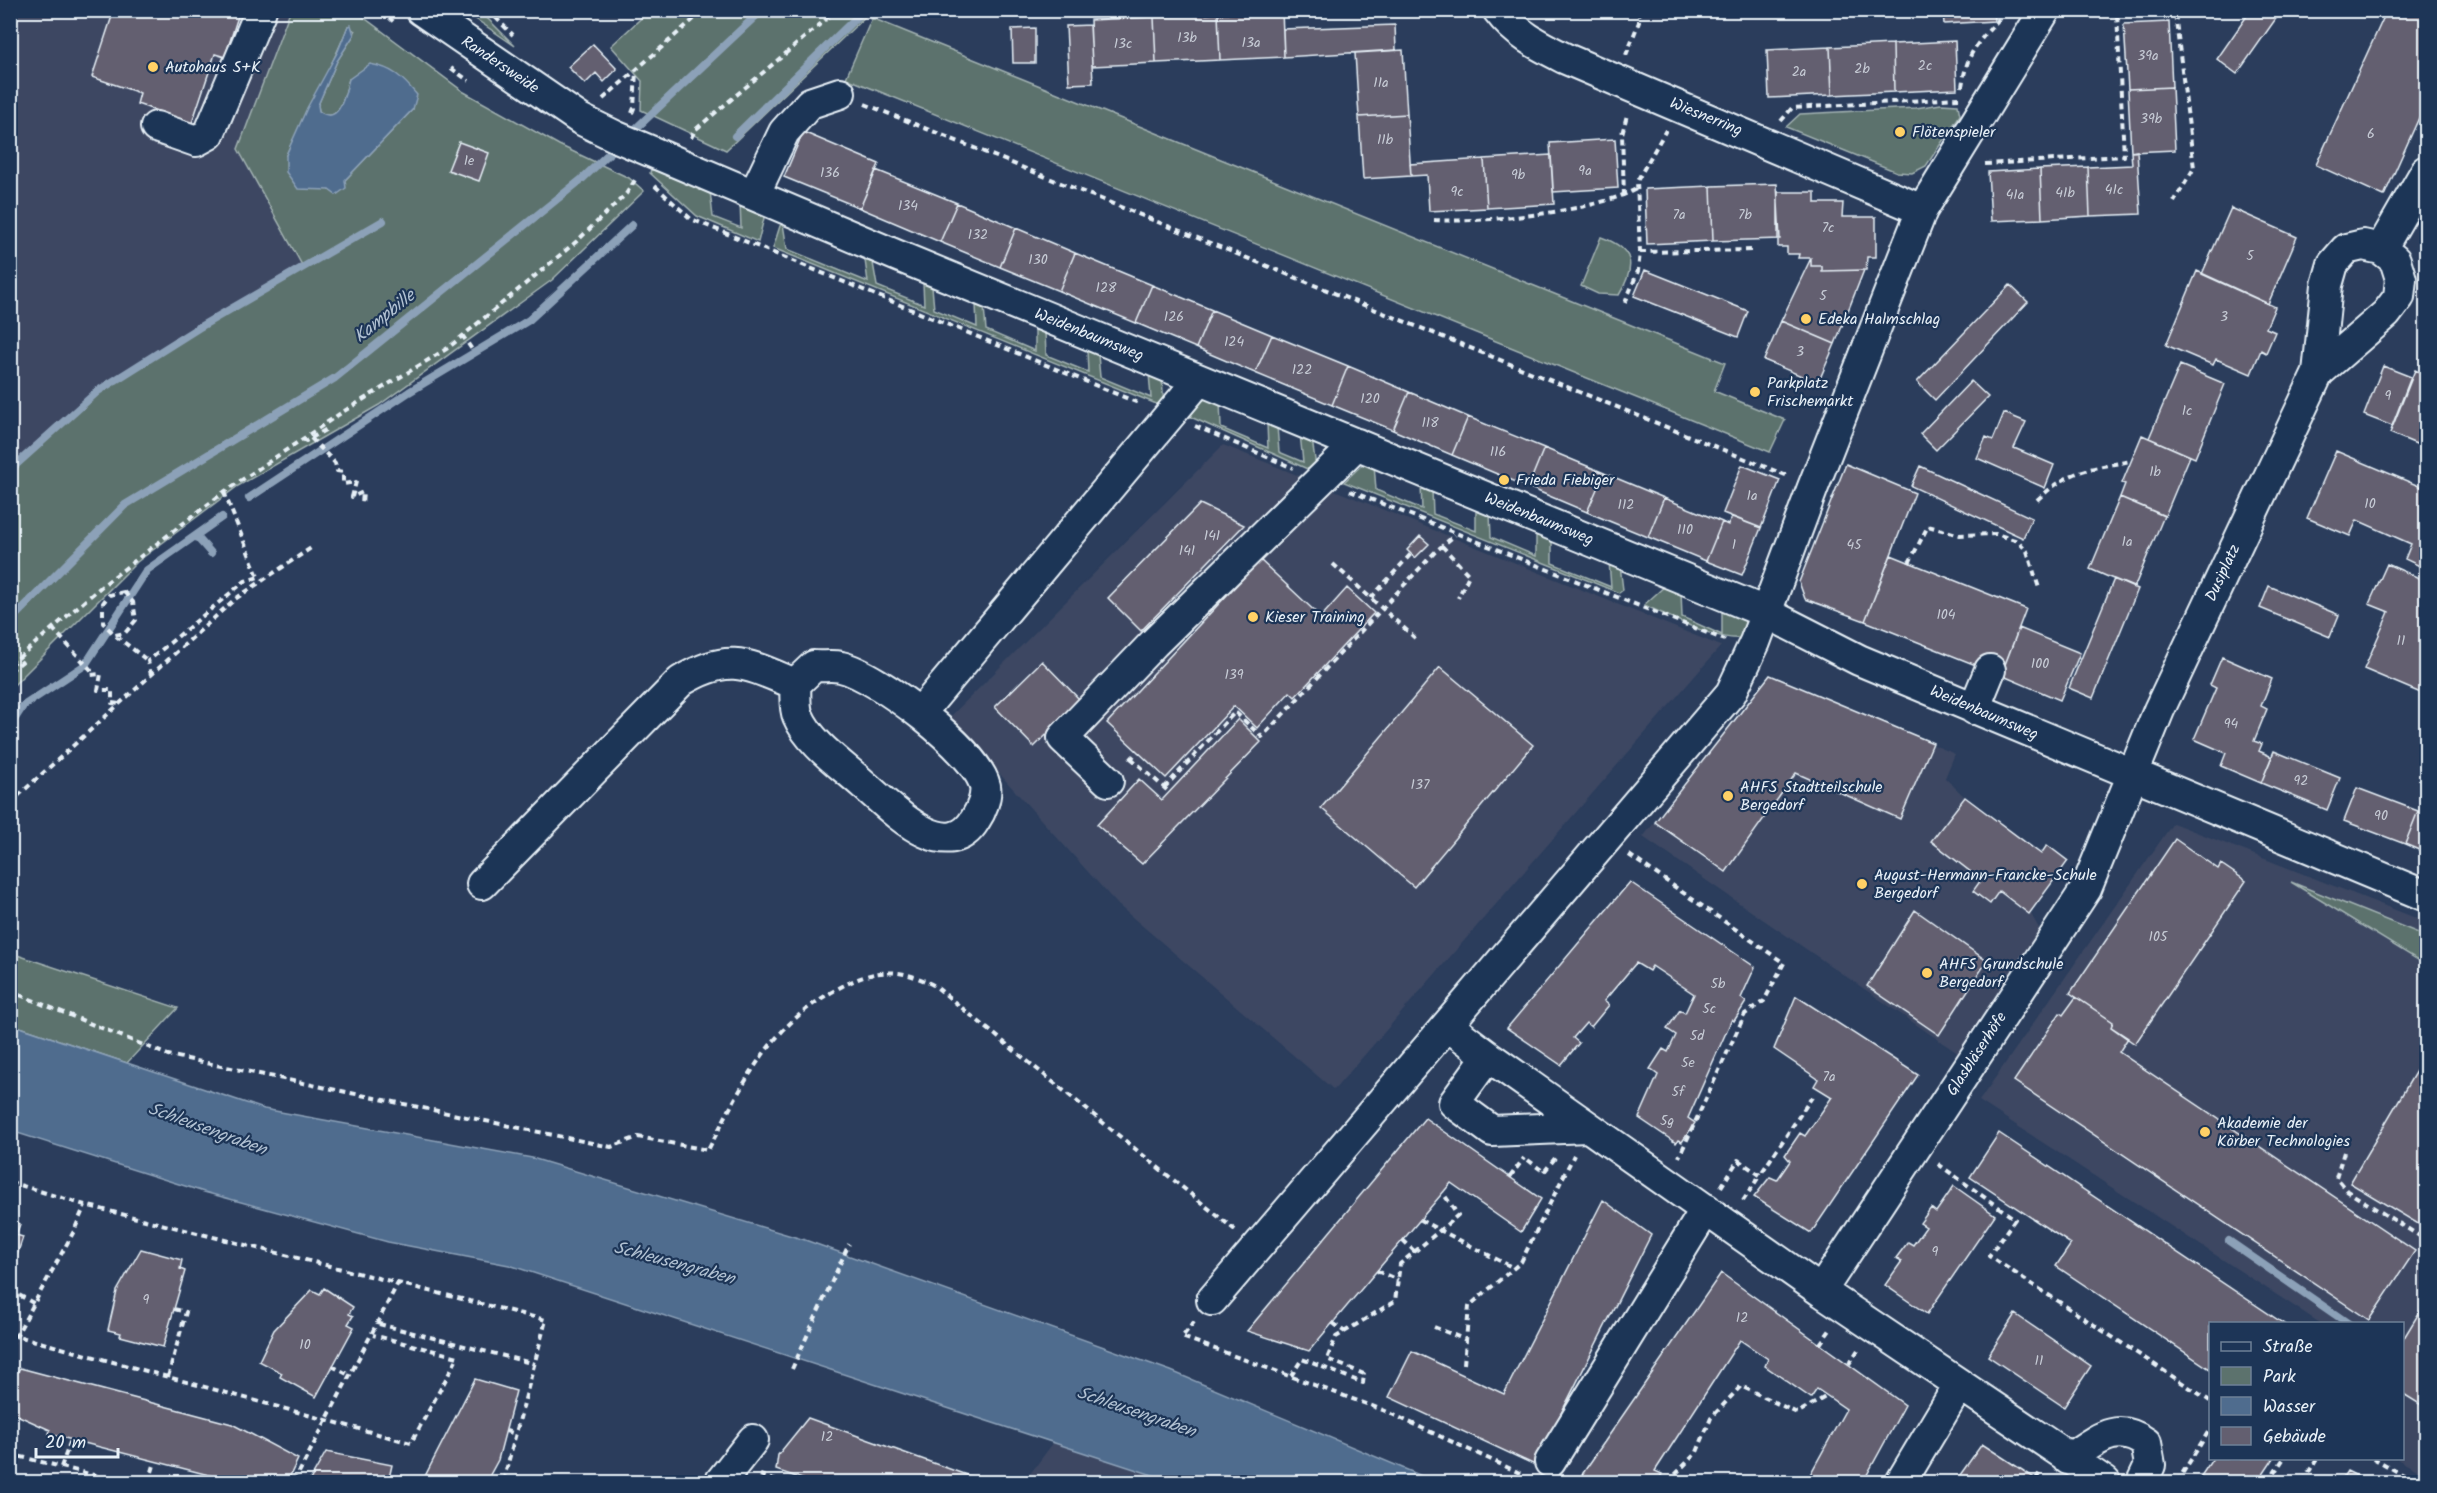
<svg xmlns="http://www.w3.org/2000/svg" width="2437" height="1493" font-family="Kalam,sans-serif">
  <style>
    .built { fill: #3c4762 }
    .green { fill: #5c726d; stroke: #a2b2b2; stroke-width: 1.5; fill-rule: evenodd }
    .water { fill: #4f6c8e; stroke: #8ca1b8; stroke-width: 1.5 }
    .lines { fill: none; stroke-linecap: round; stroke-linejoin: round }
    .stream { stroke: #8ca1b8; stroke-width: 8 }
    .building { fill: #635f70; stroke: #e8f1f8; stroke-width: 1.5 }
    .minor-casing { stroke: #e8f1f8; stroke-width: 34 }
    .path { stroke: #e8f1f8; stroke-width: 4; stroke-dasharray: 6 4.5; stroke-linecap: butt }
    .minor { stroke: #1d3557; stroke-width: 30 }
    .poi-dot { fill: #ffd166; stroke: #1d3557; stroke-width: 2 }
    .labels { text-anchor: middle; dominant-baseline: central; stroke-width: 4.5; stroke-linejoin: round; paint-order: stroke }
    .number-label { font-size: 14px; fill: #c7ccd6 }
    .street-label { font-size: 16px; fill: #e8f1f8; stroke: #1d3557 }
    .poi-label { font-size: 16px; fill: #e8f1f8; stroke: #1d3557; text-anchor: start }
    .water-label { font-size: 18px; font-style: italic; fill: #b2c2d3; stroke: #1d3557 }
  </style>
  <rect width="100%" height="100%" fill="#2b3d5c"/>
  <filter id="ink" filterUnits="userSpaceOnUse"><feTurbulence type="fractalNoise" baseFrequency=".0167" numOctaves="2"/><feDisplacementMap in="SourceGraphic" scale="12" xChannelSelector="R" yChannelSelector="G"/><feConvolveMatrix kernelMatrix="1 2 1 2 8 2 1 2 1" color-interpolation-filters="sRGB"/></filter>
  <g filter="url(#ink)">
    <path class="built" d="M11 11H290L238 149 303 267 198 328 98 391 11 470Z
      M1223 445 1721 646 1334 1090 1118 905 949 718Z
      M1770 675 1955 754 1945 778 1965 797 2040 930 1959 1054 1643 837Z
      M2173 823 2426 922V1475L2397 1459 2402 1458V1324L2320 1323 1979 1101Z
      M1053 1443 1174 1482H1024Z"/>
    <path class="green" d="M650 10H871V11L726 150 641 110 642 81 611 46Z
      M290 11H355L464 92 559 145 629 178 644 191 552 280 379 405 238 486 137 562 11 688 10 470 98 391 198 328 303 267 238 149ZM348 26 355 31 354 35 337 61 318 105 319 111C340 127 345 93 349 79L413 109 345 180 286 155C306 111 331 71 348 26Z
      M464 11H480L515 46Z
      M872 18 1725 363 1714 391 1785 420 1770 452 846 78Z
      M1941 104 1958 105 1960 115 1926 166 1912 173 1897 172 1786 127 1800 114 1916 108Z
      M651 169 710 191 713 217 741 228 740 202 762 212 764 218 758 242 697 216 650 173Z
      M783 224 787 249 868 282 865 260 873 263 877 286 924 305 923 283 932 287 934 309 977 327 976 304 984 307 986 330 1035 351V328L1045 332 1046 355 1088 372 1087 349 1098 355 1100 377 1151 398 1149 373 1162 379 1164 407 773 248 780 226Z
      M1601 237C1635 249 1636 266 1619 295L1598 294 1581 286Z
      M1209 396 1220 400 1221 428 1268 448 1267 423 1277 426 1279 452 1303 462 1300 434 1312 439 1316 467 1312 471 1184 414Z
      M1366 461 1374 464 1376 490 1422 509 1421 486 1432 490 1433 514 1476 531V508L1490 514 1491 537 1536 556V533L1552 539V563L1611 587 1609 561 1620 565 1623 590 1619 593 1344 482Z
      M1666 585 1681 591 1682 617 1722 635V608L1746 618 1749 635C1729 649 1666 614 1644 605Z
      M2291 882 2426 936V965Z
      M11 953 178 1008 127 1063 11 1024Z"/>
    <path class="water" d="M351 25 354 35 337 61 318 105 319 111C340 127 345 93 349 79L370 64C393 68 402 77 417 95L413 109 345 180 346 188 336 195 329 190 298 189 286 172V155L307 108 338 51 348 26Z
      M11 1024 264 1109 532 1158 805 1240 1171 1371 1436 1482H1174L509 1265 388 1242 204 1192 11 1131Z"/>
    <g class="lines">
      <path class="stream" d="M629 135 762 10
        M735 136 864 10
        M10 470 98 391 198 328 383 221
        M249 498 409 392 529 320 632 225
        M196 536 211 553
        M10 621 125 505 335 378 582 179 619 144
        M10 726 23 706 85 665 147 570 222 517
        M2229 1241 2349 1324"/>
    </g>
    <path class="building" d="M114 10H240L225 57 215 54 192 123 137 104 140 93 92 77Z
      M1943 10H1993L1994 21 1944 24Z
      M2251 10H2282L2237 74 2217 59Z
      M2387 10H2417L2426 15V102L2384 196 2316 165Z
      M1282 11 1284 57 1220 60 1218 14Z
      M1218 14 1220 60 1156 63 1154 17Z
      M1154 17 1156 63 1092 66 1090 20Z
      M2169 22 2172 87 2128 89 2124 24Z
      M1090 25 1093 83 1069 84 1066 26Z
      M1395 25 1396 50 1284 57 1283 29Z
      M1035 28V63H1013L1012 29Z
      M1955 41 1957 89 1894 92 1893 44Z
      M593 44 617 69 604 82 596 73 585 84 568 67Z
      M1893 44 1894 92 1832 95 1830 47Z
      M1830 47 1832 95 1769 98 1767 50Z
      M1403 50 1407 114 1359 117 1355 53Z
      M2172 87 2175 150 2131 152 2128 89Z
      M1407 114 1411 176 1363 179 1359 117Z
      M803 132 879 164 860 208 784 177Z
      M1615 139 1618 188 1553 192 1550 143Z
      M459 142 489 153 479 181 448 170Z
      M10 147 16 149 10 166Z
      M2137 151 2141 214 2090 216 2088 167 2132 165 2131 152Z
      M1551 155 1554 204 1487 208 1484 159Z
      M1484 159 1487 208 1429 211 1427 175 1411 176 1410 164Z
      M2088 167 2090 216 2042 219 2040 169Z
      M2040 169 2042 219 1991 221 1988 172Z
      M876 170 957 203 940 242 860 208Z
      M1777 184 1780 239 1713 241 1711 186Z
      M1711 186 1713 241 1647 244 1645 189Z
      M1778 192H1815V203H1843L1842 217H1876V257H1867L1866 270 1822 271V266H1811V258H1798L1799 254H1787V247H1778Z
      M957 203 1016 228 1000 267 940 242Z
      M2231 208 2297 237 2268 304 2202 274Z
      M1016 228 1075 253 1059 291 1000 267Z
      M1075 253 1152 285 1136 323 1059 291Z
      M1811 258V266H1822V271L1864 270 1835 344 1781 321Z
      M1645 270 1748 311 1738 337 1634 296Z
      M2197 271 2275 307 2266 328 2275 332 2266 353 2261 350 2251 374 2216 359 2213 365 2166 345Z
      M1152 285 1212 310 1196 348 1136 323Z
      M2010 285 2028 302 1935 400 1917 382Z
      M1212 310 1272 335 1255 373 1196 348Z
      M1781 321 1835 344 1818 383 1764 360Z
      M1272 335 1348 366 1332 405 1255 373Z
      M2180 365 2225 384 2195 458 2149 438Z
      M1348 366 1409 392 1393 430 1332 405Z
      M2383 366 2411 377 2392 426 2364 415Z
      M2415 370 2426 375V448L2390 433Z
      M1971 381 1988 397 1936 450 1920 434Z
      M1409 392 1468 417 1452 455 1393 430Z
      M2004 413 2026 422 2014 448 2054 465 2045 488 1977 458 1986 437 1993 440Z
      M1468 417 1544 448 1528 487 1452 455Z
      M2142 435 2190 456 2165 516 2120 497 2125 484 2122 483Z
      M1544 448 1604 473 1587 512 1528 487Z
      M2336 451 2426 489V569L2405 559 2411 544 2357 520 2350 536 2307 518Z
      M1846 464 1915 493 1865 621 1805 599 1799 582Z
      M1742 465 1780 480 1761 528 1723 513Z
      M1920 466 2032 518 2023 538 1911 486Z
      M1604 473 1664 498 1648 537 1587 512Z
      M2120 497 2164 516 2134 588 2090 569Z
      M1664 498 1722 522 1706 561 1648 537Z
      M1200 504 1244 525 1141 631 1108 598Z
      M1732 517 1761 528 1742 575 1706 561 1722 522 1728 525Z
      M1420 536 1429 544 1415 558 1407 550Z
      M1891 555 2026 609 2001 675 1865 621Z
      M1260 560 1321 617 1347 588 1374 613 1295 697 1290 692 1257 728 1234 706 1166 778 1107 723Z
      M2387 564 2426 581V686L2423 694 2364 669 2389 612 2369 604Z
      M2114 579 2138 589 2093 698 2069 688Z
      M2269 586 2339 615 2330 637 2260 608Z
      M2019 628 2080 653 2060 700 2001 675Z
      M2222 657 2272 679 2261 706 2267 709 2254 741 2262 744 2259 751 2272 757 2261 783 2221 766 2226 753 2194 739 2216 688 2210 685Z
      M1042 661 1081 701 1034 747 995 707Z
      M1440 667 1533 745 1414 887 1321 808Z
      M1770 675 1933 743 1900 819 1796 773 1726 872 1655 822Z
      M1238 719 1261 742 1142 864 1097 825 1139 779 1162 800Z
      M2274 751 2340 778 2327 810 2261 783Z
      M2357 788 2418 811 2405 844 2344 821Z
      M1965 797 2041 854 2047 845 2068 861 2029 914 1999 891 1990 904 1973 891 1981 880 1931 841Z
      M2418 811 2426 815V853L2405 844Z
      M2175 839 2218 869 2221 864 2246 881 2135 1044 2111 1027 2113 1022 2070 993Z
      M1630 882 1755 967 1741 998 1746 1002 1734 1021 1732 1019 1688 1118 1695 1123 1682 1142 1678 1140 1676 1143 1639 1118 1658 1075 1650 1069 1663 1049 1668 1052 1676 1035 1667 1029 1680 1010 1685 1013 1694 994 1652 966 1649 971 1636 963 1604 1001 1609 1005 1591 1027 1586 1023 1573 1038 1579 1043 1561 1065 1507 1028Z
      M1915 910 1987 961 1939 1035 1867 986Z
      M1796 996 1918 1075 1811 1233 1754 1197 1770 1177 1777 1180 1790 1161 1785 1155 1800 1133 1805 1136 1832 1097 1814 1086 1818 1079 1774 1049Z
      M2076 997 2113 1022 2111 1027 2128 1038 2119 1052 2415 1251 2369 1320 2014 1081 2060 1013 2063 1015Z
      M2426 1054V1215L2420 1225 2350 1183Z
      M1425 1118 1541 1199 1521 1232 1451 1183 1309 1351 1247 1331Z
      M1999 1133 2284 1324H2210V1369L2056 1266 2071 1244 1970 1177Z
      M1954 1186 1995 1215 1927 1314 1885 1285 1902 1261 1896 1258 1908 1242 1913 1245 1926 1227 1920 1223 1931 1208 1936 1212Z
      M1603 1200 1651 1235 1535 1465 1389 1397 1412 1351 1504 1394Z
      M10 1218 20 1224 16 1235 23 1237 10 1276Z
      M141 1249 182 1260 180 1269 185 1271 163 1347 120 1336 121 1333 108 1330 117 1291Z
      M1721 1273 1905 1405 1863 1482H1806L1846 1409 1817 1389 1811 1398 1765 1366 1768 1359 1740 1340 1655 1471 1662 1474 1657 1482H1597L1581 1476Z
      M324 1288 353 1307 349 1314 353 1316 348 1324 354 1327 316 1397 280 1377 282 1373 259 1361 274 1330 312 1290 320 1294Z
      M2422 1308 2426 1311V1408L2402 1393V1341Z
      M2015 1314 2091 1366 2064 1407 1988 1356Z
      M20 1368 232 1424 298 1459 287 1482H236L49 1434 50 1430 10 1412V1383Z
      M475 1379 516 1391 498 1460 486 1482H422Z
      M808 1418 983 1481 811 1482 776 1470 778 1455Z
      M1982 1444 2036 1479 2042 1482H1955Z
      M326 1452 392 1465 389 1478 408 1482H309Z
      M2213 1458H2274L2258 1482H2197Z
      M2347 1471 2369 1482H2340Z"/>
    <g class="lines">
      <g class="minor-casing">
        <path id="minor" d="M421 10 580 119 617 137 898 256 1765 612 1859 660 2426 896
          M1498 10C1516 34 1538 45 1564 58L1922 210
          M156 127 196 141 209 134 261 10
          M754 195 784 132 810 103 840 93
          M2381 249 2426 171
          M814 666C822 667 833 665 841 667 877 675 977 751 985 786 987 797 981 811 975 820 946 868 888 805 863 784 841 764 810 744 798 716 794 707 796 694 795 684Z
          M1974 709 1990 670
          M921 712 1199 380
          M1108 781 1063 738 1154 643 1357 444
          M482 884 681 681C729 652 747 664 795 684
          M1447 1025 1488 1056
          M1587 1127 1492 1131 1454 1103 1488 1056 1821 1291
          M1212 1300 1731 693 1755 642 1813 487 1922 210 2045 10
          M2068 1459C2095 1442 2115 1420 2146 1443L2150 1465 2142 1482
          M1550 1462 1706 1209
          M720 1482 753 1440
          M1901 1482 1959 1385
          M2105 1482 1821 1291 2086 889 2159 710 2318 373 2386 314 2399 297 2401 279 2395 260 2381 249 2363 245 2346 249 2333 264 2327 285 2318 373"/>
      </g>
      <path class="path" d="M381 10 394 22
        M488 10 513 35
        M1728 10V11
        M2072 17 2169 11 2175 13 2194 168 2174 202
        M1626 55 1639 22V10
        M451 68 469 81
        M1962 87C1967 48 1982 39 2007 10
        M603 99 704 10
        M865 104 1788 476
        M632 113 634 108 636 71
        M1781 121 1792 108 1959 98
        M691 138 695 130 837 10
        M1985 164 2124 156 2117 14
        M655 186 691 219 1141 404
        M1624 196 1622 134 1627 115
        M1434 220C1483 223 1596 212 1638 188
        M1640 252 1754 250
        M1625 303 1638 271 1640 252 1637 181 1666 130
        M462 335 473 351
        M1195 426 1293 468
        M311 438 335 463 337 471 343 472V484L356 482 352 497 363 492 362 504
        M302 439 306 441 327 429
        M1350 491 1725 640
        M224 492 259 579
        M2037 500C2071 469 2087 469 2131 461
        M1442 546 1469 575 1458 598
        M1909 563 1928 526 1960 535 1996 534 2018 541 2027 551 2039 588
        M1333 564 1415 638
        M124 592 133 602 136 620 125 633 115 635 103 623V603L109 595Z
        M1371 598 1411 554
        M52 628 91 670V675L101 674 98 690H112V703L120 704
        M116 636 148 661
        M10 665 102 586 224 492 341 413 448 348 577 241 626 194 637 177
        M10 671 23 661
        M151 675 148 661 245 581 259 577
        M1131 758 1169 792
        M1130 760 1137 752
        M1164 788 1235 712 1262 737 1435 552 1455 535
        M10 803 235 599 314 546
        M1629 855 1784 963 1764 1001 1745 1014 1679 1157
        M10 991 168 1055 611 1147 638 1137 708 1150C743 1084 768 1027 837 989 873 969 898 966 935 986L1235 1230
        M2344 1152 2336 1178 2347 1191 2426 1240
        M1528 1160 1544 1172 1556 1157
        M1938 1164 2015 1219 1989 1256 2210 1401
        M1510 1177 1524 1158
        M10 1182 85 1205 546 1320 503 1482
        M1721 1187 1738 1160 1760 1175 1812 1097
        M1743 1201 1760 1175
        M1420 1220 1514 1268
        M1403 1240 1415 1252
        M1377 1271 1398 1280
        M10 1290 35 1304
        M1194 1322 1182 1337 1383 1410 1524 1475
        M1333 1323 1345 1332
        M379 1324 535 1364
        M1434 1327 1466 1340
        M10 1334 411 1443 458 1357 373 1335
        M1820 1344 1830 1330
        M10 1347 74 1231 85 1205
        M1464 1364 1469 1306 1521 1262 1574 1155
        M1849 1364 1858 1350
        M332 1366 351 1376
        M792 1369 849 1244
        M1291 1376 1302 1359 1363 1383 1364 1374 1327 1359 1336 1337 1395 1301 1400 1264 1458 1215 1443 1193
        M168 1377 186 1312 174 1309
        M506 1431 516 1434
        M10 1454 121 1482
        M2373 1458 2416 1482
        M61 1467 71 1440
        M760 1475 779 1482
        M2036 1479 2041 1471
        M149 1482 155 1462
        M294 1482 398 1283
        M805 1482V1480
        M1668 1482 1697 1452 1711 1418 1741 1386 1797 1413 1827 1396
        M2177 1482 2210 1429
        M2268 1482 2284 1458
        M2303 1482 2317 1458"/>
      <use href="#minor" class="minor"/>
    </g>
  </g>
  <g class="poi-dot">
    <circle cx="153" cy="67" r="6"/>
    <circle cx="1900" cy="132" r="6"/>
    <circle cx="1806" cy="319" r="6"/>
    <circle cx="1755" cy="392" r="6"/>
    <circle cx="1504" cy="480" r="6"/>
    <circle cx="1253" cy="617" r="6"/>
    <circle cx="1728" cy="796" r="6"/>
    <circle cx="1862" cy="884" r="6"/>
    <circle cx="1927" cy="973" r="6"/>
    <circle cx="2205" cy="1132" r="6"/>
  </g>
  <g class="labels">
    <g class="number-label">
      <text x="1187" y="38">13b</text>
      <text x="1251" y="43">13a</text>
      <text x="1123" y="44">13c</text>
      <text x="2148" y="56">39a</text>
      <text x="1925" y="66">2c</text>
      <text x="1862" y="69">2b</text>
      <text x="1799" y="72">2a</text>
      <text x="1381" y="83">11a</text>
      <text x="2151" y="119">39b</text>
      <text x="2371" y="134">6</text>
      <text x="1385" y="140">11b</text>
      <text x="469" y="161">1e</text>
      <text x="1585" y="171">9a</text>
      <text x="830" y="173">136</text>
      <text x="1518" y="175">9b</text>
      <text x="2114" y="190">41c</text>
      <text x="1457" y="192">9c</text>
      <text x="2065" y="193">41b</text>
      <text x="2015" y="195">41a</text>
      <text x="908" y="206">134</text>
      <text x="1679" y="215">7a</text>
      <text x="1745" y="215">7b</text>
      <text x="1828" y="228">7c</text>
      <text x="978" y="235">132</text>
      <text x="2250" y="256">5</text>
      <text x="1038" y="260">130</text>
      <text x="1106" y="288">128</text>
      <text x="1823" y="296">5</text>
      <text x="1174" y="317">126</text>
      <text x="2224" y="317">3</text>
      <text x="1234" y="342">124</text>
      <text x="1800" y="352">3</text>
      <text x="1302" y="370">122</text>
      <text x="2388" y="396">9</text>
      <text x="1370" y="399">120</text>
      <text x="2187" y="411">1c</text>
      <text x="1430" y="423">118</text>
      <text x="1498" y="452">116</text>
      <text x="2155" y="472">1b</text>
      <text x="1752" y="496">1a</text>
      <text x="2370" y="504">10</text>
      <text x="1626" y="505">112</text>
      <text x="1685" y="530">110</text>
      <text x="1212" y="536">141</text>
      <text x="2127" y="542">1a</text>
      <text x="1734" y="545">1</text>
      <text x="1854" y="545">45</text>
      <text x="1187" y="551">141</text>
      <text x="1946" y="615">104</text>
      <text x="2401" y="641">11</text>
      <text x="2040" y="664">100</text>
      <text x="1234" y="675">139</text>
      <text x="2231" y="724">94</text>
      <text x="2301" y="781">92</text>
      <text x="1420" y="785">137</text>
      <text x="2381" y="816">90</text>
      <text x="2158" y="937">105</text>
      <text x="1718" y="984">5b</text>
      <text x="1709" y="1009">5c</text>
      <text x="1697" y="1036">5d</text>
      <text x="1688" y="1063">5e</text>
      <text x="1829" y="1077">7a</text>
      <text x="1678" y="1092">5f</text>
      <text x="1667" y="1121">5g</text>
      <text x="1935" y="1252">9</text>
      <text x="146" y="1300">9</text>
      <text x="1742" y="1318">12</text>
      <text x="305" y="1345">10</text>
      <text x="2039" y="1361">11</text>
      <text x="827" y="1437">12</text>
    </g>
    <g class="street-label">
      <text transform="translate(500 65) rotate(34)">Randersweide</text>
      <text transform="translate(1706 117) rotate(22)">Wiesnerring</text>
      <text transform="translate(1089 335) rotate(22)">Weidenbaumsweg</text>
      <text transform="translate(1539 519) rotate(22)">Weidenbaumsweg</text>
      <text transform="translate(2223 573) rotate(-65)">Dusiplatz</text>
      <text transform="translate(1984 713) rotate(23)">Weidenbaumsweg</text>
      <text transform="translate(1977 1054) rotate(-57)">Glasbläserhöfe</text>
    </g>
    <g class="poi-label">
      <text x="165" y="67">Autohaus S+K</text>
      <text x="1912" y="132">Flötenspieler</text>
      <text x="1818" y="319">Edeka Halmschlag</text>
      <text x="1767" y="383">Parkplatz<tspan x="1767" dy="18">Frischemarkt</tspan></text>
      <text x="1516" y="480">Frieda Fiebiger</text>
      <text x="1265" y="617">Kieser Training</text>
      <text x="1740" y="787">AHFS Stadtteilschule<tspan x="1740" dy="18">Bergedorf</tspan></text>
      <text x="1874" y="875">August-Hermann-Francke-Schule<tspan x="1874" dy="18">Bergedorf</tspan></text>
      <text x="1939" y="964">AHFS Grundschule<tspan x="1939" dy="18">Bergedorf</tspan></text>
      <text x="2217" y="1123">Akademie der<tspan x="2217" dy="18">Körber Technologies</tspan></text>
    </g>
    <g class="water-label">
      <text transform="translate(385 317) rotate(-39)">Kampbille</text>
      <text transform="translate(207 1130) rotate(20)">Schleusengraben</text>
      <text transform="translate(674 1264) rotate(15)">Schleusengraben</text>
      <text transform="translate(1136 1413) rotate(19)">Schleusengraben</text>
    </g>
  </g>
  <rect width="2437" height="1493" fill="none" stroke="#1d3557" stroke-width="36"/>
  <rect x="18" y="18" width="2401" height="1457" fill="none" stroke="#e8f1f8" stroke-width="2" filter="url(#ink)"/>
  <rect x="2209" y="1322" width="195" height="138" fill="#1d3557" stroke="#6e8097" stroke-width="1.5"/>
  <rect x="2221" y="1342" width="30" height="9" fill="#1d3557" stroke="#6e8097" stroke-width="1.5"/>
  <text x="2263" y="1352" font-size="18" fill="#e8f1f8">Straße</text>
  <rect x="2221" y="1367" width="30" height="18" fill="#5c726d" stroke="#6e8097" stroke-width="1.5"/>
  <text x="2263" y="1382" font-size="18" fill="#e8f1f8">Park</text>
  <rect x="2221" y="1397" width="30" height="18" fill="#4f6c8e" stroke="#6e8097" stroke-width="1.5"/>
  <text x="2263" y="1412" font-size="18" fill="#e8f1f8">Wasser</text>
  <rect x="2221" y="1427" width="30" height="18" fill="#635f70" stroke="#6e8097" stroke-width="1.5"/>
  <text x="2263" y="1442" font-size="18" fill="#e8f1f8">Gebäude</text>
  <path d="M36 1448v9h82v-9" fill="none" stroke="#e8f1f8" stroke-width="3"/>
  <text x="45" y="1448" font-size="18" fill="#e8f1f8" stroke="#1d3557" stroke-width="4.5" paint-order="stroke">20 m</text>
</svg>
